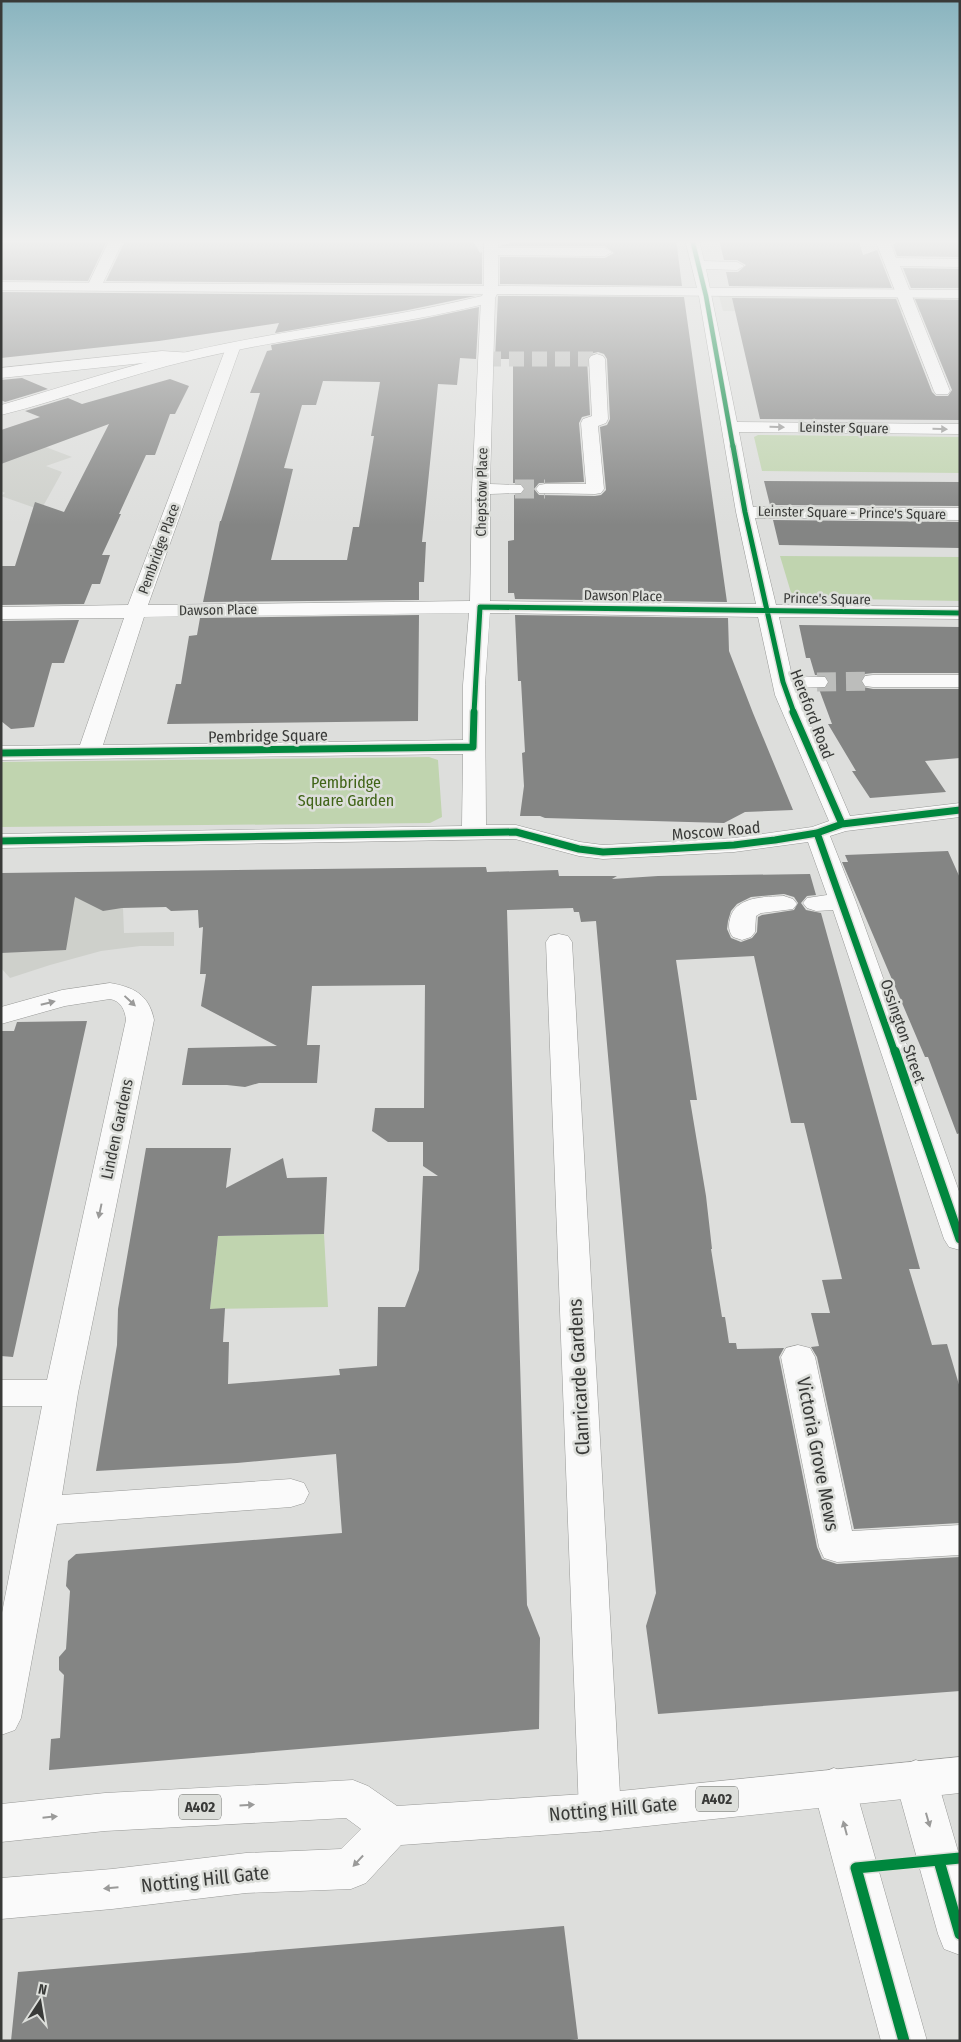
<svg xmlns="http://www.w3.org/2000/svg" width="961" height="2042" font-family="'Fira Sans Condensed',sans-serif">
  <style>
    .built { fill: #ced0cb }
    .green { fill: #c0d4af }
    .building { fill: #848584; fill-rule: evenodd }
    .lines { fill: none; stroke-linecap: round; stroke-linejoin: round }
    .minor-tunnel-far1 { stroke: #bcbdbb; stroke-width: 15; stroke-dasharray: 15 8; stroke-linecap: butt }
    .minor-tunnel { stroke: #bcbdbb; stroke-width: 19; stroke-dasharray: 19 10; stroke-linecap: butt }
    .minor-casing { stroke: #989997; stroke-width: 1 }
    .tertiary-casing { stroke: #989997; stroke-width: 1 }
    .primary-casing { stroke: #989997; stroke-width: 1 }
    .minor { fill: #fafafa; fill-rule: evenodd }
    .tertiary { fill: #fafafa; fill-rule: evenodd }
    .primary { fill: #fafafa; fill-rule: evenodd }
    .cycleway-far4-casing { stroke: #dddfdb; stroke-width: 6 }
    .cycleway-far3-casing { stroke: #dddfdb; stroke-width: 8 }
    .cycleway-far2-casing { stroke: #dddfdb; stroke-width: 10 }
    .cycleway-far1-casing { stroke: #dddfdb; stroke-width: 12 }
    .cycleway-casing { stroke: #dddfdb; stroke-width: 14 }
    .cycleway-far4 { stroke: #00873e; stroke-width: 4.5 }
    .cycleway-far3 { stroke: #00873e; stroke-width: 5 }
    .cycleway-far2 { stroke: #00873e; stroke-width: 7 }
    .cycleway-far1 { stroke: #00873e; stroke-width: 9 }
    .cycleway { stroke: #00873e; stroke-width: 11 }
    .oneway { fill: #9a9a99 }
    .labels { text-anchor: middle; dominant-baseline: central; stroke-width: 5; stroke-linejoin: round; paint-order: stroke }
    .far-street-label { font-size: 14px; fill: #393a38; stroke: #dddfdb }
    .shield { fill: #dddfdb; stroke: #6a6c69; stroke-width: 1 }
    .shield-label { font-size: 15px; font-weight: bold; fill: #393a38 }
    .street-label { font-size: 16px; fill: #393a38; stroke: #dddfdb }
    .park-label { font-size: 16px; fill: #406417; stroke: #dddfdb }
    .near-street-label { font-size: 19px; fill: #393a38; stroke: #dddfdb }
  </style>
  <rect width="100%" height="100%" fill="#dddedc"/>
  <path class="built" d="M719 296 960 298V312L723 311Z
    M1 430 72 457 46 466 62 472 41 510 1 496 5 493 1 491Z
    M1 873 123 908 124 933 174 932V946H140L101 951 50 965 10 978 1 968Z"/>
  <path class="green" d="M758 435 960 437V473L762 471 754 437Z
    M780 556 960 557V601L796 598 792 596Z
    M429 757 438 760 442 817 430 823 1 827V762Z
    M324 1234 328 1307 210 1309 218 1236Z"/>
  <path class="building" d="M1 239 59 241 61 239H108L88 281 1 280Z
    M126 239 473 241 480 253 482 252V284L106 281Z
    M607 239H676L682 286 500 284V257L605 258 614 253 605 246H500L515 241 608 242Z
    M719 239H858L863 255 877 250 892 288 729 286 726 272H738L746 265 737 260H724Z
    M901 241H960V257L897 256 893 244Z
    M903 268 960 269V288H911Z
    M1 292 475 296 408 310 275 333 279 323 159 341 1 358Z
    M498 296 684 297 727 602 515 599 514 593H508V541L514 540V495L522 494 526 489 521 483H513V359H495ZM598 352 604 354 607 359 610 419 607 425 600 427 606 490 601 495 595 496 539 495 534 489 539 483 584 482 579 423 582 417 590 415 587 359 590 354Z
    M732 298 896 299 932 392 936 396H948L952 390 915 299 960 300V420L760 419Z
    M479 307 476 359 460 358 457 385 438 384 422 542H426L424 582H419V600L203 602 220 521H221L260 393H250L267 351 272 350 271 345 418 320ZM323 381 380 382 371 436H374L359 527H353L347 560H271L293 469 284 468 302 405H316Z
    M22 378 48 389 5 402 1 400V380Z
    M170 379 189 386 175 414H170L155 455H146L119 514H121L102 555H110L100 584H92L84 604 1 605V566H15L35 502 64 512 109 424 1 464V430L40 417 25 411 68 398 82 404Z
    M764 481 960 482V506L770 505Z
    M773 520 960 522V548L779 545Z
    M419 615 418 721 167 724 176 684H181L189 636 197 635 200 618Z
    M515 615 728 618 729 651 753 713 793 810 745 812 724 823 545 818 540 816H520L524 786 522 753 525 752 521 681H518Z
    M79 620 64 663H52L34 727 11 729 1 721V621Z
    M799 625 960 627V673H873L865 674 860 680 863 687 873 689H960V758L925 761 946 792 870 798 852 771H856L828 724H832L819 689 827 688 830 681 825 675H815L810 658H806Z
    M948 851 960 878V1133L957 1134 928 1057H925L842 862H848L845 855Z
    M486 867 487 872 558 870 559 876H617L612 879 658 876 810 874 816 895 807 896 801 903 806 910 821 913 920 1269H909L932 1345 947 1344 960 1388V1523L854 1529 817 1357 811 1347 819 1346 811 1313H830L822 1280 842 1279 804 1123H791L754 956 676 960 697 1100H690L706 1196 712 1249H711L722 1317H725L729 1343H736L737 1349 784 1348 779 1357 817 1547 822 1559 837 1564 960 1557V1691L658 1714 646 1626 656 1593 596 921 581 922 579 912H574L573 908 507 910 527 1605 540 1638 539 1729 49 1770 51 1739 60 1738 64 1675 59 1670V1657L66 1649 70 1591 66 1586 68 1561 76 1554 342 1533 336 1454 237 1463 96 1471 117 1345 118 1309 146 1148H231L226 1188 283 1158 287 1178 327 1177 324 1234 218 1236 210 1309 225 1308 223 1342H229L228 1384 340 1375 339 1369 377 1366 378 1307H405L419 1270 423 1176H438L423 1166V1142H388L372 1131 375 1108H424L425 985 312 986 307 1045H320L317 1083H259L245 1087 227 1085H182L188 1048 277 1046 201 1006 206 974H200L203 927 199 928 198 910 171 911 166 907 122 908 103 911 75 897 66 950 1 953V873ZM784 894 794 897 798 903 794 910 762 915 758 917 757 932 752 938 741 942 731 938 727 929 728 921 731 911 737 904 751 897Z
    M87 1021 13 1357 1 1356V1031H14L17 1022Z
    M564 1926 578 2039 561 2041H11L18 1972Z"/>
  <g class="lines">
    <path class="minor-tunnel-far1" d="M486 359H597"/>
    <path class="minor-tunnel" d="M515 489H545
      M817 682 873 681"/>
    <g class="minor-casing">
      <path id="minor" d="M110 239H124L101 287 99 290H89L87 287Z
        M685 239H699L704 261 737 262 744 266 737 270 706 269 737 422 960 424V434L739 432 753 507 960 508V520L755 518 776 605 960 607V619L779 617 792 676 825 677 828 682 825 687 795 688 850 816 960 803V817L846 831 830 836 856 902 960 1194V1250L949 1247 944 1239 833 910 816 911 807 908 803 903 807 898 827 895 808 842 734 852 603 859 579 856 515 839 1 848V834L462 826 463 754 1 760V746L80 745 124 618 1 619V607L128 605 227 345H237L240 348 148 605 470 601 472 489 481 299 483 296H493L495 299 490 484 521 485 524 489 521 493 490 494V601L756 604 736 512 699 296ZM469 613 463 685V740L103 745 144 617ZM490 613 758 617 775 695 829 821 812 827 734 838 603 845 580 842 516 825H486L485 685Z
        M875 239H889L896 258 960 259V267L900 266 950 391 948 394H936L934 391Z
        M491 248H605L612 252 605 256 486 255 484 252Z
        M597 354 603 356 605 359 608 419 606 423 598 426 604 489 601 493 595 494 539 493 536 489 539 485 545 484H586L581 423 583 419 592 416 589 359 591 356Z
        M873 675H960V687H873L865 686 862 681 865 676Z
        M784 896 793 899 797 904 793 909 761 913 756 916 755 932 751 937 742 940 733 937C729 932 728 926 730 919 735 896 765 897 784 896Z
        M559 934 568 936 572 942 621 1812 615 1825 600 1831 585 1825 579 1812 546 942 550 936Z
        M110 983C133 987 149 994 154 1020L78 1393 62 1495 291 1479 304 1483 309 1493 304 1503 291 1507 57 1524 21 1718 15 1730 1 1735V1618L42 1406H1V1380H47L126 1020C125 1010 121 1001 110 999L65 1006 1 1024V1007L62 990Z
        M798 1345 810 1348 815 1357 852 1531 960 1525V1555L837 1562 824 1558 819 1547 781 1357 786 1348Z
        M916 1760 931 1766 937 1779 960 1858V1955L944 1949 938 1934 895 1779 901 1766Z
        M834 1768 849 1774 855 1787 927 2041H881L813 1787 819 1774Z"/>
    </g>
    <g class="tertiary-casing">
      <path id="tertiary" d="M1 282 491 286 496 287 498 290 496 293 491 294 1 290Z
        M162 351 193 353 196 356 193 359 162 361 1 378V368Z"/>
    </g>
    <g class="primary-casing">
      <path id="primary" d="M484 239H498V286L960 290V298L497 294 493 302C394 327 291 336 191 360 127 375 65 399 1 415V405C63 387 125 366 187 352 285 329 385 320 482 296L484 290Z
        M960 1757V1793L600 1831 401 1845 366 1883 351 1889 246 1893 112 1909 1 1919V1878L112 1869 246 1853 341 1849 361 1829 346 1818 105 1831 1 1842V1804L105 1793 353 1780 368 1786 397 1806 600 1793Z"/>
    </g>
    <use href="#minor" class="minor"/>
    <use href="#tertiary" class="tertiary"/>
    <use href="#primary" class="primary"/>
    <g class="cycleway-far4-casing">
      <path id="cycleway-far4" d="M692 239 706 296 733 447"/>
    </g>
    <g class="cycleway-far3-casing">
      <path id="cycleway-far3" d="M733 446 745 512 783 682 794 713
        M474 713 480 607 960 613"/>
    </g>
    <g class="cycleway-far2-casing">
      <path id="cycleway-far2" d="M793 712 842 824
        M1 753 473 747 474 712
        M817 833 895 1053
        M1 841 516 832 579 849 603 852 666 849 734 845 775 840 817 833 842 824 960 810"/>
    </g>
    <g class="cycleway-far1-casing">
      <path id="cycleway-far1" d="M895 1051 960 1239"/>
    </g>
    <g class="cycleway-casing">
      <path id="cycleway" d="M939 1861 960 1934
        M904 2041 856 1868 960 1858"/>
    </g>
    <use href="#cycleway-far4" class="cycleway-far4"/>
    <use href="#cycleway-far3" class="cycleway-far3"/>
    <use href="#cycleway-far2" class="cycleway-far2"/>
    <use href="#cycleway-far1" class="cycleway-far1"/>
    <use href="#cycleway" class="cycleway"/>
  </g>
  <defs><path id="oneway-solid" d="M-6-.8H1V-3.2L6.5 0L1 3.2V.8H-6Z" transform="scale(1.25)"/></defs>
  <g class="oneway">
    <use href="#oneway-solid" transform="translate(777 427) rotate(1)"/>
    <use href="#oneway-solid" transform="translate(940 429) rotate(1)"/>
    <use href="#oneway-solid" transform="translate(130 1001) rotate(43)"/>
    <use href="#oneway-solid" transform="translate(48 1003) rotate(-14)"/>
    <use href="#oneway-solid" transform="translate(100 1211) rotate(102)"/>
    <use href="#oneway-solid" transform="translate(247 1805) rotate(-3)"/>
    <use href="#oneway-solid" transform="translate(50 1817) rotate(-6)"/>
    <use href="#oneway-solid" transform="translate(928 1820) rotate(74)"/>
    <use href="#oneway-solid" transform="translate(845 1828) rotate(-105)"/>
    <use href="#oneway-solid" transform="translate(358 1861) rotate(133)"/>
    <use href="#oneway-solid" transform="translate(111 1888) rotate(175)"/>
  </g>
  <linearGradient id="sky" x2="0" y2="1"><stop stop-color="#89b4bf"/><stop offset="0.46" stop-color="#f0f0ef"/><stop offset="1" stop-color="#f0f0ef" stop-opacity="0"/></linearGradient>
  <rect width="961" height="525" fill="url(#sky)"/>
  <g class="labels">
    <g class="far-street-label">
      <text transform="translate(844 428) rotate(1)">Leinster Square</text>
      <text transform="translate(482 492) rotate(-89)">Chepstow Place</text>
      <text transform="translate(852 513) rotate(1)">Leinster Square - Prince's Square</text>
      <text transform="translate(159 549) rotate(-70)">Pembridge Place</text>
      <text transform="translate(623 596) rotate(1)">Dawson Place</text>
      <text transform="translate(827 599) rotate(1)">Prince's Square</text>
      <text transform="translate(218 610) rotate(-1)">Dawson Place</text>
    </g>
    <g class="shield">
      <rect x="696" y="1786.5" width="42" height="25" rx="4"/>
      <rect x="179" y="1794.5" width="42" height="25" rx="4"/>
    </g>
    <g class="shield-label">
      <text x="717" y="1799">A402</text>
      <text x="200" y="1807">A402</text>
    </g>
    <g class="street-label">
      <text transform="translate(812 714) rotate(69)">Hereford Road</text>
      <text transform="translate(268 736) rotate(-1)">Pembridge Square</text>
      <text transform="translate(716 831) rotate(-5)">Moscow Road</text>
      <text transform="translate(903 1031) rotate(71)">Ossington Street</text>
      <text transform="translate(117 1129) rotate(-78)">Linden Gardens</text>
    </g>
    <g class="park-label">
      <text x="346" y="782">Pembridge<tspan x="346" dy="18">Square Garden</tspan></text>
    </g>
    <g class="near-street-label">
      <text transform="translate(579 1377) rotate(-93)">Clanricarde Gardens</text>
      <text transform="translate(818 1454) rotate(79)">Victoria Grove Mews</text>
      <text transform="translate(613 1809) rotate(-5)">Notting Hill Gate</text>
      <text transform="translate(205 1879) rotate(-6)">Notting Hill Gate</text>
    </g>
  </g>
  <rect width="961" height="2042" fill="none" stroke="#393a38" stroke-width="5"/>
  <g transform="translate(40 2002) rotate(12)" stroke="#dddfdb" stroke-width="4" paint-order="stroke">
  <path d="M0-4L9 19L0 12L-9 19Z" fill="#393a38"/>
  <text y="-8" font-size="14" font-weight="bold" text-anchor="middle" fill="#393a38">N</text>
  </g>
</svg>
